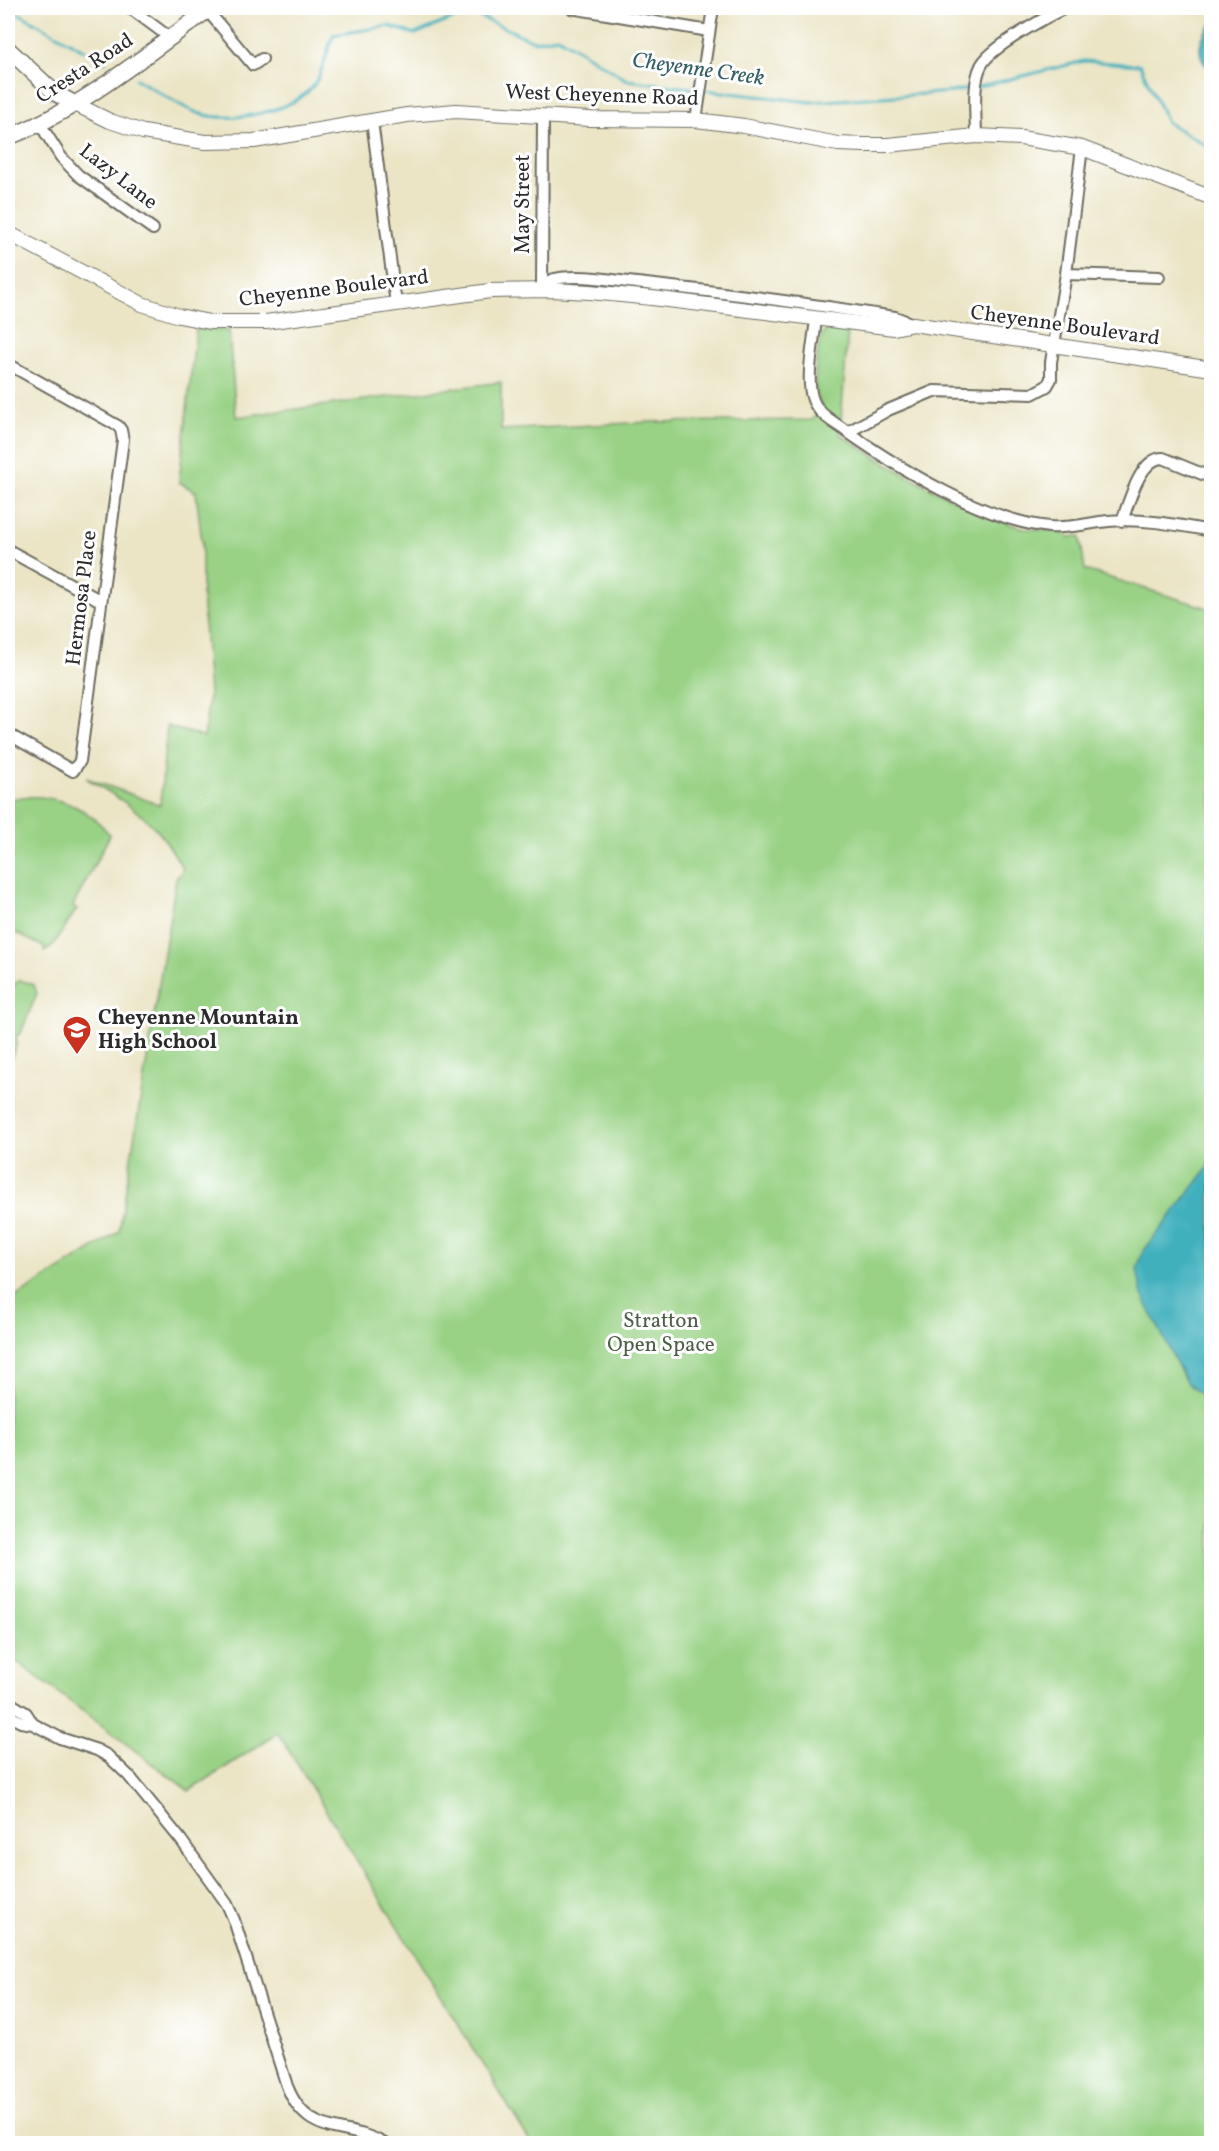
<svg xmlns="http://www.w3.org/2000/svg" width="1219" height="2151" font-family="Vollkorn,serif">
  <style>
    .green { fill: #99d285; stroke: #627e58; stroke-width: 1.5 }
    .water { fill: #41b0bd; stroke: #366e74; stroke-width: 1.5 }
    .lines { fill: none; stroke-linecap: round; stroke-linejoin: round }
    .stream { stroke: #41b0bd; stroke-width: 3 }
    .minor-casing { stroke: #6e6c61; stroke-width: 14 }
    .tertiary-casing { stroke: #6e6c61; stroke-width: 16 }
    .secondary-casing { stroke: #6e6c61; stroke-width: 18 }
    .minor { stroke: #fff; stroke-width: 10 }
    .tertiary { stroke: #fff; stroke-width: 14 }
    .secondary { stroke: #fff; stroke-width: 15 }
    .labels { text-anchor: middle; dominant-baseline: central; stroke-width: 6; stroke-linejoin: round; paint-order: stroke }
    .street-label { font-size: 21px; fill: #2b2b2b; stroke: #fff }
    .poi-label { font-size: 21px; font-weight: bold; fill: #2b2b2b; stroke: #fff; text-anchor: start }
    .park-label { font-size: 21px; fill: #4c5d46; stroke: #fff }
    .water-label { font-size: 22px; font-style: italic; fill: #346065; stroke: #fff }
  </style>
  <rect width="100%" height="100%" fill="#fff"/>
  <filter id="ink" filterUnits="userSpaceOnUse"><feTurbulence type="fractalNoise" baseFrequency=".0167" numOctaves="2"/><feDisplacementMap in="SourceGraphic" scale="12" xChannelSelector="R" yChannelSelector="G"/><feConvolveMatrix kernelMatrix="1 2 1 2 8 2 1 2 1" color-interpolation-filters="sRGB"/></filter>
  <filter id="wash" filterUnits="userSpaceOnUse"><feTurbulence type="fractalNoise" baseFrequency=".008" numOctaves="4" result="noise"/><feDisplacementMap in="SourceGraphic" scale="24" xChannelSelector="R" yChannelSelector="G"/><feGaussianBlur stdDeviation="1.35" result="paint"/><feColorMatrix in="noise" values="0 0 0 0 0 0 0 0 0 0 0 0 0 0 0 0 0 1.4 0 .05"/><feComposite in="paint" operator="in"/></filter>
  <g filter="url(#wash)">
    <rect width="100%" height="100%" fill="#ebe5c6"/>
    <path class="green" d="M196 329 229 330 236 417 501 382V430L649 422 812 420 822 406C818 399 815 391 815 383 815 371 817 334 828 329L848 331 840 434C893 469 949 500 1007 523 1014 525 1022 528 1030 529 1041 531 1061 528 1069 537L1080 536 1085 570 1211 609V2143H531L278 1733 189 1791 8 1655V1302L119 1232 176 879 183 869C175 855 167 841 156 829 136 808 111 793 86 778L160 805 167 726 204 737 209 694 202 593V543L196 492 179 482Z
      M22 797C57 795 88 807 110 835L73 906 77 909 54 944 50 947V949L44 951V947L8 929V800Z
      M8 975 11 976 14 985 20 980 34 985 37 993 21 1033 16 1036 17 1043 8 1067Z"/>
    <path class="water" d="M1210 25H1211V71C1195 57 1198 41 1210 25Z
      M1211 1164V1404L1186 1382 1142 1295 1137 1269 1142 1253Z"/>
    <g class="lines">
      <path class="stream" d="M9 8 105 62
        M136 79C153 88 185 110 201 114 233 123 292 112 313 86 322 76 328 48 333 35L389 26 415 34 469 12 534 41 558 37 627 80 697 89
        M978 87 1084 61 1140 65 1167 122 1212 149
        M704 90 811 102 952 92 972 88"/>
    </g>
  </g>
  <g filter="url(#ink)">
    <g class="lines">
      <g class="minor-casing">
        <path id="minor" d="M130 8 169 37
          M571 8 709 31
          M207 10 253 65 262 59
          M696 120 713 8
          M372 121 396 304
          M40 124 61 157 78 175 153 229
          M976 136C976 117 972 83 981 66 989 48 1046 17 1065 8
          M1066 274 1159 277
          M542 288 543 118
          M542 291C546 285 548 280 555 279 578 273 621 282 646 284 729 293 812 304 895 317L913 324
          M816 319C814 341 805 380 813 400 819 415 834 422 846 431 900 469 983 520 1049 527 1070 529 1088 523 1108 521 1143 518 1178 525 1212 531
          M8 364 118 426 121 430 123 440 80 761 73 771 8 734
          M848 432 888 410 934 391 1032 394 1047 386 1051 379V362L1066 274 1082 148
          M1122 521C1129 502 1140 458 1163 458L1212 478
          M8 550 101 601
          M8 1702 26 1713 33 1724
          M8 1715 21 1722 33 1724 60 1738 97 1750 108 1756 129 1776 181 1840 227 1904 234 1920 287 2086C308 2140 345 2121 385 2144"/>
      </g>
      <g class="tertiary-casing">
        <path id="tertiary" d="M75 104 110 121 143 132 205 142 254 141 407 115 456 111 590 119 696 120 744 126 838 144 864 145H888L976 136 1021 138 1082 148 1212 198
          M8 233 142 304 179 316 210 322H266L490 291 551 290 590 292 652 298 894 328 913 324 1212 369"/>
      </g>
      <g class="secondary-casing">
        <path id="secondary" d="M8 49 55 93 75 104
          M8 137C79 111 149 52 211 8"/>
      </g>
      <use href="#minor" class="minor"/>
      <use href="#tertiary" class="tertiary"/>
      <use href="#secondary" class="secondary"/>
    </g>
  </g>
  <defs>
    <g id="school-pin" transform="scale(1.5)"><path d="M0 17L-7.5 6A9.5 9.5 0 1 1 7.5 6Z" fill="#c8321e" stroke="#fff"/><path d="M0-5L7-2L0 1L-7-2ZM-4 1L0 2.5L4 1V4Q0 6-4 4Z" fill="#fff"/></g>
  </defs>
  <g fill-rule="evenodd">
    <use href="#school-pin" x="77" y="1030"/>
  </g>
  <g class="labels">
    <g class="street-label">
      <text transform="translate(85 69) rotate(-33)">Cresta Road</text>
      <text transform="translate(602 96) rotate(2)">West Cheyenne Road</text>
      <text transform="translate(118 177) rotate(38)">Lazy Lane</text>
      <text transform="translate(523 204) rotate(-90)">May Street</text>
      <text transform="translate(334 289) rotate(-7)">Cheyenne Boulevard</text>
      <text transform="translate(1065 326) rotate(8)">Cheyenne Boulevard</text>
      <text transform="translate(82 598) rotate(-83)">Hermosa Place</text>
    </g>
    <g class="poi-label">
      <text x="98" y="1018">Cheyenne Mountain<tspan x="98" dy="24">High School</tspan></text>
    </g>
    <g class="park-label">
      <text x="661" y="1321">Stratton<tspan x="661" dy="24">Open Space</tspan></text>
    </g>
    <g class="water-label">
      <text transform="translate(698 70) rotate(8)">Cheyenne Creek</text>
    </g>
  </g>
  <rect width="1219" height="2151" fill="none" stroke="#fff" stroke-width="30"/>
</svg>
